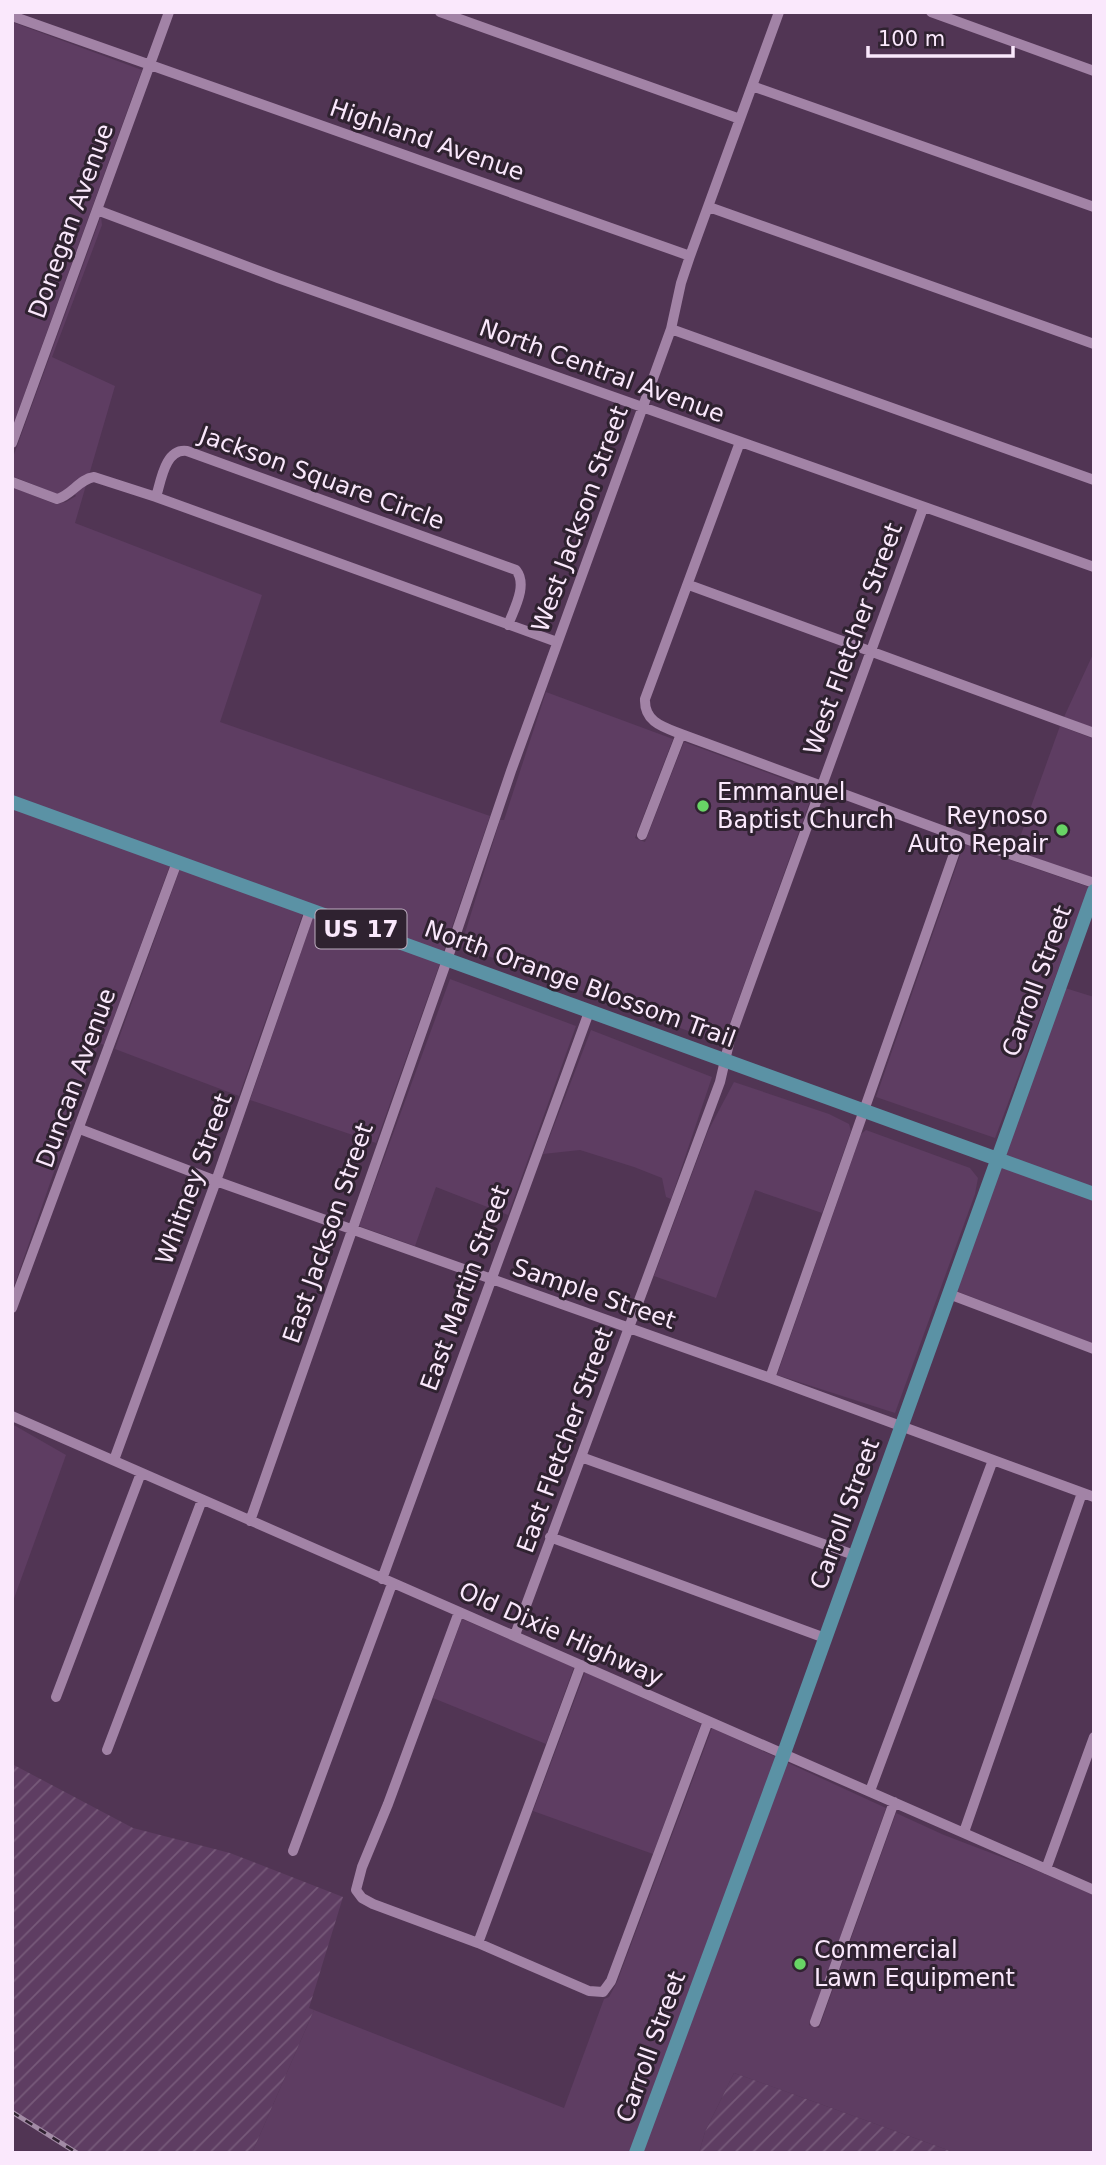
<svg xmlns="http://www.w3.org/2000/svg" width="1106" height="2165" font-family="'DejaVu Sans',sans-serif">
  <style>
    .built { fill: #5e3d62 }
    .industrial { fill: url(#industrial-furrows) }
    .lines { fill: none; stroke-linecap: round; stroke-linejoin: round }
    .minor { stroke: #a283a6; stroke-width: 10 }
    .major { stroke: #5b92a5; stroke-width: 14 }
    .rail-casing { stroke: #a28ba5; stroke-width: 5 }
    .rail { stroke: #2f2230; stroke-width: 2.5; stroke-dasharray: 8; stroke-linecap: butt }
    .poi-dot { fill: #68d465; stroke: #2f2230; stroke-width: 2.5 }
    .labels { text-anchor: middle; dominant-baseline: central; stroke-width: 6; stroke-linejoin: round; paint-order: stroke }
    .shield { fill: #2f2230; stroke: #bdadbf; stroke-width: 2 }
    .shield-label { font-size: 23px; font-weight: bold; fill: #fae8fc }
    .street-label { font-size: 24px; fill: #fae8fc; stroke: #2f2230 }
    .poi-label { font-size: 24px; fill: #fae8fc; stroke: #2f2230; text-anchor: start }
  </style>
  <defs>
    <pattern id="industrial-furrows" width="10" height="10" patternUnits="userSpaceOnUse" patternTransform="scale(1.75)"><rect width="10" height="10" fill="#5e3d62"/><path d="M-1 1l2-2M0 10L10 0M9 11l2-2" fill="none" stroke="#765979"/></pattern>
  </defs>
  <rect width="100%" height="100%" fill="#513554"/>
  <path class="built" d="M12 22 142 70 12 428Z
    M101 216 102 225 52 357 115 386 75 523 262 595 220 722 490 816 443 953 12 797V487L55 504 66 502 76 496 70 488 57 494 12 476V460Z
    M1094 652V728L1064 717Z
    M546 692 673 739 635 838 645 842 684 742 814 790 725 1037 715 1041 461 946 500 820H504Z
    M1060 726 1094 739 1093 878 1015 851Z
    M12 808 170 865 104 1045 99 1043 12 1292Z
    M964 844 1089 887 995 1138 876 1097Z
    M180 869 303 913 239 1096 115 1049Z
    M313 917 440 963 376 1143 250 1100Z
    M450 979 576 1026 508 1215 436 1187 415 1246 359 1226Z
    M1065 988 1094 997V1189L1005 1156Z
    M591 1030 712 1077 671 1199 666 1197 662 1178 634 1167 580 1150 543 1154Z
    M734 1082 829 1114 849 1124 851 1131 822 1213 755 1190 716 1298 654 1276 708 1131Z
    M866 1130 970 1168 978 1178 975 1194 895 1413 777 1375 861 1134Z
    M1001 1166 1094 1199V1344L956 1291Z
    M12 1424 66 1455 12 1604Z
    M462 1619 574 1667 546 1744 433 1698Z
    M585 1672 701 1724 653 1854 533 1811Z
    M712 1728 776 1757 630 2153H252L314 2010 564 2108 604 1999 609 1997 617 1982Z
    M786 1762 886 1808 809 2025 819 2028 896 1813 944 1835 1033 1869 1094 1895V2153H956L734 2073 705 2132 699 2153H642Z"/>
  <path class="industrial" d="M12 1764 133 1828 230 1853 343 1897 309 2008 314 2010 252 2153H73L12 2114Z
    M734 2073 956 2153H699L705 2132Z"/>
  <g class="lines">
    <path class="minor" d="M440 12 740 119
      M931 12 1094 71
      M12 16 690 256
      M752 86 1094 207
      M709 207 1094 344
      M97 210 278 278 1094 567
      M671 329 1094 480
      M740 442 645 699C644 722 663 727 681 734L960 837 1094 883
      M12 443 169 12
      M12 482 57 499C72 495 79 479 94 477L156 497C161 481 165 448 187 451L516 570C528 585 514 609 508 625
      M156 497 557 642
      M689 585 1094 733
      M642 835 681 734
      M80 1129 216 1181 770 1378 1094 1497
      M949 1294 1094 1349
      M12 1308 177 862
      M770 1378 960 837
      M12 1416 1094 1890
      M581 1457 854 1555
      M114 1460 216 1181 310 911
      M250 1521 447 960 511 771 671 329 681 283 690 256 779 12
      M550 1537 825 1638
      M382 1579 589 1012
      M459 1612 388 1804 362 1867 356 1890 362 1898 373 1904 478 1943 589 1991 603 1992 611 1981 708 1721
      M515 1635 720 1082 730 1039 757 964 923 508
      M56 1697 141 1473
      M107 1750 202 1500
      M870 1791 993 1460
      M964 1832 1082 1493
      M293 1851 392 1584
      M1046 1869 1094 1737
      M478 1943 581 1665
      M815 2022 894 1802"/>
    <path class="major" d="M12 802 1094 1194
      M636 2153 784 1753 1094 891"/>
    <g class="rail-casing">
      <path id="rail" d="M12 2112 77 2153"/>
    </g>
    <use href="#rail" class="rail"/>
  </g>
  <g class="poi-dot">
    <circle cx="703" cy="806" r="7"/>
    <circle cx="1062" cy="830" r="7"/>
    <circle cx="800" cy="1964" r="7"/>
  </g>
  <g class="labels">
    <rect class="shield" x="315.5" y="909.5" width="91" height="39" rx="5"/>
    <g class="shield-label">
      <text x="361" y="929">US 17</text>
    </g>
    <g class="street-label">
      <text transform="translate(427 140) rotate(19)">Highland Avenue</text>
      <text transform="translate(71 221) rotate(-70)">Donegan Avenue</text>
      <text transform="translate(602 371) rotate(20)">North Central Avenue</text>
      <text transform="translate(322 478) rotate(20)">Jackson Square Circle</text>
      <text transform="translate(580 519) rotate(-70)">West Jackson Street</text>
      <text transform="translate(853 639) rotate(-70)">West Fletcher Street</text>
      <text transform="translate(1037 981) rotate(-70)">Carroll Street</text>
      <text transform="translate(580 984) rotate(20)">North Orange Blossom Trail</text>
      <text transform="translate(76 1078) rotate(-70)">Duncan Avenue</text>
      <text transform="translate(194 1179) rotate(-70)">Whitney Street</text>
      <text transform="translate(328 1233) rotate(-71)">East Jackson Street</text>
      <text transform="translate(465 1288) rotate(-70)">East Martin Street</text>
      <text transform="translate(594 1294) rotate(19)">Sample Street</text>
      <text transform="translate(565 1440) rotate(-70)">East Fletcher Street</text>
      <text transform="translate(845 1514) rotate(-70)">Carroll Street</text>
      <text transform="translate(561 1634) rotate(24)">Old Dixie Highway</text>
      <text transform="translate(651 2047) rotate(-70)">Carroll Street</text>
    </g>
    <g class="poi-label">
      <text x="717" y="792">Emmanuel<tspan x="717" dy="28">Baptist Church</tspan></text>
      <text x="1048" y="816" text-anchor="end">Reynoso<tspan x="1048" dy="28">Auto Repair</tspan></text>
      <text x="814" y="1950">Commercial<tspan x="814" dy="28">Lawn Equipment</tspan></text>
    </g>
  </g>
  <rect width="1106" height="2165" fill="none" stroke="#fae8fc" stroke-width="28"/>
  <path d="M868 46v10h145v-10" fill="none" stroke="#fae8fc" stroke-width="3.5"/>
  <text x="878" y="46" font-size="21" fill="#fae8fc" stroke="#2f2230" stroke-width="5" paint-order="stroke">100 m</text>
</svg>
